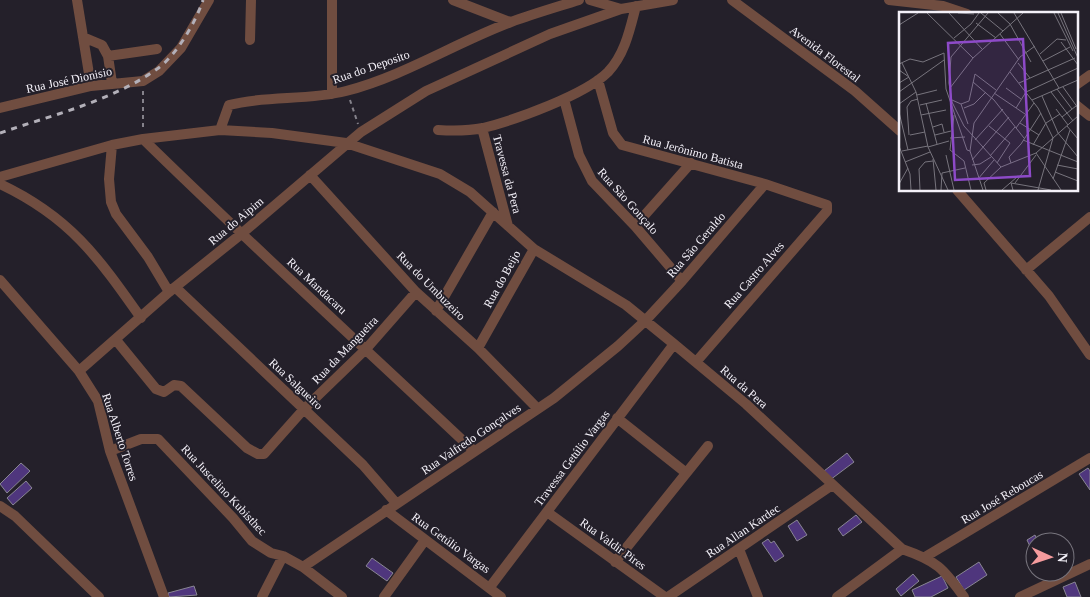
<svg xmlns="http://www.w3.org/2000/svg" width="1090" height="597" font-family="Georgia,serif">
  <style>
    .building { fill: #4f367d; stroke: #898693 }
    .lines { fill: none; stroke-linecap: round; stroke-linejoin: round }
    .path { stroke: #85828b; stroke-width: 2; stroke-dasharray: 4 4; stroke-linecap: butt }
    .minor { stroke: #704d40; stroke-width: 10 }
    .rail { stroke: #b3b0b9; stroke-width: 3; stroke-dasharray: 6 6; stroke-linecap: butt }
    .labels { text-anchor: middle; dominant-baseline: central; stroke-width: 4; stroke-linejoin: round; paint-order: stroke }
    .street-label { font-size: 12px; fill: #f4f1f9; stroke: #24202a }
    .inset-road { fill: none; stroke: #77747d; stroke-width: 1 }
    .view { fill: #8d4ac8; fill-opacity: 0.15; stroke: #8d4ac8; stroke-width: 2.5 }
    .inset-edge { fill: none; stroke: #f4f1f9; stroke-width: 2.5 }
  </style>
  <rect width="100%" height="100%" fill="#24202a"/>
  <path class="building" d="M847 453 854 462 830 480 824 471Z
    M21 463 30 471 7 493 0 484Z
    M1088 468 1090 471V490L1079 474Z
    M26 481 32 488 13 505 7 498Z
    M856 515 862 522 843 536 838 529Z
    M797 520 807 535 797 541 788 526Z
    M1035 535 1038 542H1035V557L1027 540Z
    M768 539 771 543 774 541 784 556 775 562 762 543Z
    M372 558 393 573 387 581 366 566Z
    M979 562 987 575 964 590 956 577Z
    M913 574 919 581 901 596 896 589Z
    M942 576 948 588 931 597H915L912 590Z
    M1075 582 1081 597H1067L1063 587Z
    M194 586 197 595 169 597 168 593Z"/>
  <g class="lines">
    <path class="path" d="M143 91V129
      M350 100 358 124"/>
    <path class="minor" d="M77 0 91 86
      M453 0 510 22
      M590 0 621 9
      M732 0 855 91 900 131
      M889 0 943 6 967 14
      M83 37 102 45 108 56 112 83
      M250 40 251 0
      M108 56 157 49
      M598 80 613 133 622 145 765 184 827 205V211L696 362
      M1076 85 1090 75
      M332 94V0
      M564 99 579 155 592 181 635 226 682 281
      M1076 105 1090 116
      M0 108 91 86 143 81 159 71 181 48 209 0
      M482 128 508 226
      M220 130 229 105C267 95 307 101 346 91 404 76 455 43 511 22 533 14 557 7 579 0
      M438 130C453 131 468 131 483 128 515 120 585 95 608 72 625 54 630 29 636 6
      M143 139C251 245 364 347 474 451
      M112 145 109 179 111 202 116 214 148 257 169 292
      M310 175 416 292 478 348 538 409
      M0 177 112 145 143 139 220 130 272 133 346 143 440 174 470 192 534 249 626 305 674 344 746 404 902 549C937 561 943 568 964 597
      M0 184C70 217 98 257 141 318
      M957 190 1049 296 1090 355
      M635 226 691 163
      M1026 270 1090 217
      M0 280 79 371 98 401 110 451 164 597
      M175 287 363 465 396 503
      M436 311 493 212
      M116 340 156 389 164 392 174 385 181 386 247 448 258 454H264L304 409 366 349 416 292
      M478 348 534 249
      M79 371 169 292 240 235 361 132 426 91 550 34 621 9 673 0
      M617 418 685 472
      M110 451 141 439H158L233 518 252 541 271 553 283 556 303 567 342 597
      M0 506 15 516 99 597
      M386 510 501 597
      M547 512 665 597
      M739 549 758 597
      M925 557 1090 458
      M615 562 708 446
      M303 567 554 398 618 346 645 321 682 281 765 184
      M490 587 674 344
      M262 597 283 556
      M384 597 425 540
      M668 597 832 485
      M837 597 902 549
      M1020 597 1090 564"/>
    <path class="rail" d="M0 133C52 115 112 101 157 69 176 56 196 22 203 0"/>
  </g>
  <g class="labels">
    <g class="street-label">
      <text transform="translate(825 54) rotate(37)">Avenida Florestal</text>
      <text transform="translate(371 67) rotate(-19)">Rua do Deposito</text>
      <text transform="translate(69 80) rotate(-12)">Rua José Dionisio</text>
      <text transform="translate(693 152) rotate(15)">Rua Jerônimo Batista</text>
      <text transform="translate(507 174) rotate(75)">Travessa da Pera</text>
      <text transform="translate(628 201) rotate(48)">Rua São Gonçalo</text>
      <text transform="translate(236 221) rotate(-40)">Rua do Aipim</text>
      <text transform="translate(696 245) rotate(-49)">Rua São Geraldo</text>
      <text transform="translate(754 275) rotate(-49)">Rua Castro Alves</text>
      <text transform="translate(502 279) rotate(-61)">Rua do Beijo</text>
      <text transform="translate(317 286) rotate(43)">Rua Mandacaru</text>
      <text transform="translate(431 286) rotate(45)">Rua do Umbuzeiro</text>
      <text transform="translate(345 350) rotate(-46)">Rua da Mangueira</text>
      <text transform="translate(296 384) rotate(43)">Rua Salgueiro</text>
      <text transform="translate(744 387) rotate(41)">Rua da Pera</text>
      <text transform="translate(120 437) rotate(72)">Rua Alberto Torres</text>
      <text transform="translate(471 439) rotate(-34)">Rua Valfredo Gonçalves</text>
      <text transform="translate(572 458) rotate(-53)">Travessa Getúlio Vargas</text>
      <text transform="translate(224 490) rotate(47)">Rua Juscelino Kubisthec</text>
      <text transform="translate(1002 497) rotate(-31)">Rua José Reboucas</text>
      <text transform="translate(743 531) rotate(-34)">Rua Allan Kardec</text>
      <text transform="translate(451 543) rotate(36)">Rua Getúlio Vargas</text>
      <text transform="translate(613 544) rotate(36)">Rua Valdir Pires</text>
    </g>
  </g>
  <g transform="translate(899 12)">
    <rect width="179" height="179" fill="#24202a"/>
    <path class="inset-road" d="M28 1 74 46M50 1 83 37M59 1 75 2M82 1 104 19M89 1 52 45 50 71 53 90 65 114 102 155M99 1 111 12 132 50M115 1 160 76M155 1 174 39M159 1 179 46M162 1 177 37M77 11 97 26M0 13 19 1M101 22 120 48M55 26 72 12 80 1M162 30 179 53M141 42 158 27 167 28M144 49 171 35M3 51 17 80 29 135 49 178M119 51 131 66M0 52 11 47 24 50 45 41 47 77 68 138 71 139M0 58 10 65 0 71M111 60 139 96 154 126 139 178M74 70 95 88 125 126M120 71 176 46M164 75 179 96M51 76 74 46 124 1M107 76 122 87M158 77 173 97M0 80 45 48M152 80 174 109M95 81 126 102M18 83 38 78M143 84 159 121 179 145M53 88 62 92 69 112M133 88 179 68M27 91 38 132M0 92 17 80M62 92 70 89 76 62 97 78M21 93 43 88M65 96 75 92 87 80M117 96 127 80 179 56M157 97 169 113M0 100 9 138M22 103 47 98M55 103 51 138 65 149 72 178M163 105 177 94M121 111 140 123M90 114 111 131 98 151M168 114 179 127M34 115 43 112 45 120M117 116 135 91M10 123 8 95 12 89 19 87M11 123 26 120M36 123 52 119M51 126 66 125M76 128 104 97M124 128 179 150M134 133 147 111 161 102M0 134 11 162 12 178M29 135 50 129M3 139 29 134M137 141 162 178M47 143 55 178M91 144 116 115M34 147 37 178M73 148 110 105M6 150 31 140M112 151 110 145 122 132 142 101M73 153 81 152 92 145M158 153 179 157M156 160 179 169M79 167 95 148M154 167 171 118M116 171 137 143M0 172 9 156M21 178 20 157 26 150 34 149M42 178 43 161 66 156M84 178 71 139 75 111 121 45 136 34M87 178 85 171 102 155 137 141 179 104M103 178 118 165M114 178 112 171 152 178"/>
    <path class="view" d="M124 27 131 164 56 168 49 31Z"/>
    <rect width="179" height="179" class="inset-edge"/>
  </g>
  <g transform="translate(1050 557) rotate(93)"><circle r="24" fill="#24202a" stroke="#77747d"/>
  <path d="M0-4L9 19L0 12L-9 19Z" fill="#f59b9d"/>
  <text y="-8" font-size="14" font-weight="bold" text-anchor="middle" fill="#f4f1f9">N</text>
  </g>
</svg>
